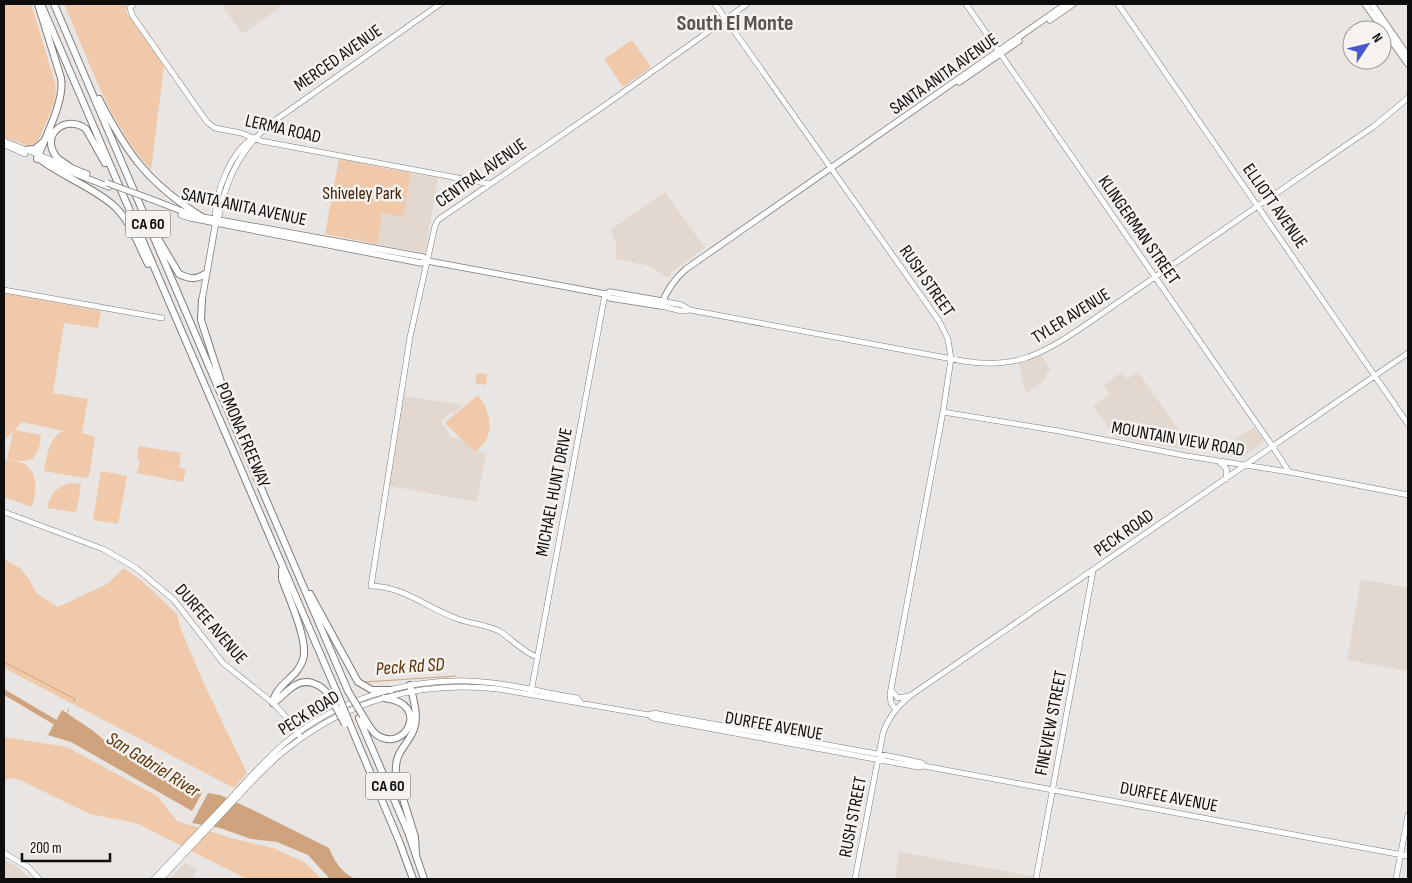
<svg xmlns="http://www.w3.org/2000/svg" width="1412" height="883" font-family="'Sofia Sans Condensed',sans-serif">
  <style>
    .built { fill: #e2d8cf }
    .green { fill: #efc9a9 }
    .water { fill: #cfa37d }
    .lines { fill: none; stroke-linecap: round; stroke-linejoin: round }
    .stream { stroke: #cfa37d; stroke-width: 1 }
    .river { stroke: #cfa37d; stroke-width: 5 }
    .secondary-casing { stroke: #7f7b78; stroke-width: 6 }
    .primary-casing { stroke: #7f7b78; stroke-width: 7 }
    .highway-casing { stroke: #7f7b78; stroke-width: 8 }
    .secondary { stroke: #fff; stroke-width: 5 }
    .primary { stroke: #fff; stroke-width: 5.5 }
    .highway { stroke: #fff; stroke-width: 6 }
    .primary-bridge-casing { stroke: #7f7b78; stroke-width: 7; stroke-linecap: butt }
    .highway-bridge-casing { stroke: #7f7b78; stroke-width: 8; stroke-linecap: butt }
    .primary-bridge { stroke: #fff; stroke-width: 5.5 }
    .highway-bridge { stroke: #fff; stroke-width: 6 }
    .labels { text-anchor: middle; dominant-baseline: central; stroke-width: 5; stroke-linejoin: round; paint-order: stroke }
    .shield { fill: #f6f2ef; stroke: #555251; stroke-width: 1 }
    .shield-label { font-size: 16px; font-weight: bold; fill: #100e0d }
    .street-label { font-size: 18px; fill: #100e0d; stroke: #f6f2ef }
    .park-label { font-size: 18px; fill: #3f2203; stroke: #f6f2ef }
    .water-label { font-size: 19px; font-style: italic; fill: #592f00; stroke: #f6f2ef }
    .district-label { font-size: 22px; font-weight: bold; fill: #565350; stroke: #f6f2ef }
  </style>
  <rect width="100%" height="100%" fill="#e9e5e2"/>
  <path class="built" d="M221 4H285L242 34Z
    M411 173 438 178 425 253 377 244 382 213 403 216Z
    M665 192 705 248 674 270 668 278 650 266 616 259V244L611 229Z
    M1040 354 1051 370 1045 374 1047 378 1026 394 1018 361Z
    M1122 372 1127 379 1138 372 1193 451 1115 437 1093 406 1110 394 1104 385Z
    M404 396 463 405 454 414 451 412 441 421 452 438 462 439 475 452 479 451 486 453 477 502 390 486Z
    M1254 427 1264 441 1263 443 1242 458 1213 453Z
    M1361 579 1408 588V671L1347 660Z
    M899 852 1032 876V879H895Z
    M4 860 18 867 31 879H4Z
    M185 863 197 869 193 879H169Z"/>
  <path class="green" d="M4 4H31L54 79 56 90 54 103 40 137 35 144 29 146 4 137Z
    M64 4H127L126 12 164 66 151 170C109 124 89 60 64 4Z
    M632 40 651 67 623 87 604 59Z
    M339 159 411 173 403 217 382 213 377 244 325 234Z
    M4 293 101 311 98 328 64 323 53 393 88 399 82 433 95 437 89 476 85 478 44 471C47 456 49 436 64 431L22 422 4 441Z
    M477 373 487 374 486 385 475 383Z
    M478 395C492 414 496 436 475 452L446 424 447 421Z
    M15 430 41 435 39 448 33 459 22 461 7 459 13 432Z
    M139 446 181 453 179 467 155 463 186 469 183 482 137 473 140 460 137 459Z
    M4 459C9 460 15 460 20 462 39 469 37 491 32 507L4 497Z
    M101 471 127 476 118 524 93 520Z
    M72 483 81 484 77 510 74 512 47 508C51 493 57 486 72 483Z
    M4 559 20 568 29 579 37 594 58 607 107 584 124 568 142 581 177 614 180 627 204 684 247 773 234 788 4 668Z
    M4 737 67 747 157 796 177 821 231 838 273 848 304 862 322 879H247L136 823 90 814 20 780 10 778 6 779 4 791Z"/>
  <path class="water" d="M62 710 92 730 115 749 157 771 177 774 196 784 203 791 192 811 71 742 48 735Z
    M208 793 220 795 253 810 329 848C335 862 341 872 355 879H330L308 855 277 842 251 839 220 828 192 823Z"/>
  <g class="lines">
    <path class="stream" d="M4 662 75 699 74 701
      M365 682 456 676
      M67 713 69 709"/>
    <path class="river" d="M4 692 60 725"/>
    <g class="secondary-casing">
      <path id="secondary" d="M133 4 130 8 132 15 207 122 215 128 241 133 261 141 490 184
        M715 4 939 321 948 339 951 359 943 412 890 694 891 703 896 710
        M966 4 1273 447 1289 472
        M1118 4 1408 424
        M4 141 64 165
        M5 145 25 154
        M216 219 219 216C226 177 244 143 277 119L440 4
        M216 219C212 197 233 147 254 138
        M4 290 162 318
        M662 301 682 305 690 310 963 361C1013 369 1040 356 1081 328L1342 148 1373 127 1408 98
        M661 306 682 311 689 310
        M943 412 1059 431 1187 456 1289 472 1408 495
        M1220 463C1228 467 1227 471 1226 479
        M4 512 103 549 136 568 174 600 223 663 273 703 286 717 299 735
        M537 657C523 652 512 639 499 631 485 624 471 624 458 619 429 609 403 586 371 586L410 337 435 226 438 220 611 101 747 4
        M891 690 898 698 909 696
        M531 692 605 294
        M649 715 653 718 918 767 924 766 1408 856
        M4 853 28 867 39 879
        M154 879C180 852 206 824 232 797 249 778 266 759 285 743 335 701 403 679 468 681 504 682 541 692 577 698L581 703
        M161 879C184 854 208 829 231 804 249 785 267 764 288 748 349 700 421 680 498 689L649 715 654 713 669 716 894 757 922 763 924 766
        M855 879 883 733C889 716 900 703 914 693L1408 353
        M1036 879 1093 571
        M1396 879 1408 815"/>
    </g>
    <g class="primary-casing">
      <path id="primary" d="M1365 4 1408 64
        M1372 4 1408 56
        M1050 20 1073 4
        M959 82 1019 41
        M48 163 109 187
        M70 167 87 174
        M148 198 187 213 202 217 423 257 428 261 605 294 610 298 661 306C666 291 673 280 686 269L1066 4
        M181 215 191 218 421 263 428 261
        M605 294 610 292 662 301
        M202 300 216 221"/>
    </g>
    <g class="highway-casing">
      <path id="highway" d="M41 4 338 695
        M54 4 348 691
        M99 99C127 154 149 184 202 217
        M24 150 35 149 43 142
        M37 159C45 137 65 101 61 78L38 4
        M41 160C64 177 92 187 113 205 130 220 138 244 148 264
        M70 167C65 163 58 160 55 155 41 134 66 114 86 129L105 163
        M156 235 179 274C189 279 196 280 205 274
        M202 300 201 320 222 385 223 394
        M310 594 358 682 372 690H391
        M410 685C413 698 419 716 414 729 406 749 394 750 396 776L415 837 416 855
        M273 703C274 690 287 682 296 672 300 667 303 662 304 655 306 636 289 598 282 579V570
        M273 703C280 699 284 693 291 688 306 676 322 684 331 698
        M363 716C367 722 371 731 377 735 405 754 432 703 384 698
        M359 718 408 832 424 879
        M349 722 399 841 413 879"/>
    </g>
    <use href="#secondary" class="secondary"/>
    <use href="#primary" class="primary"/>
    <use href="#highway" class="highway"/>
    <g class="primary-bridge-casing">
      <path id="primary-bridge" d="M107 183 148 198"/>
    </g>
    <g class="highway-bridge-casing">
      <path id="highway-bridge" d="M348 691 363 716
        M338 695 349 722
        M331 698 345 724"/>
    </g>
    <use href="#primary-bridge" class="primary-bridge"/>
    <use href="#highway-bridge" class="highway-bridge"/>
  </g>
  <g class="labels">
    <g class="shield">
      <rect x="125.5" y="210.5" width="45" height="27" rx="4"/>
      <rect x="365.5" y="772.5" width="45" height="27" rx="4"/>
    </g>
    <g class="shield-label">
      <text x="148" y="224">CA 60</text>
      <text x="388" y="786">CA 60</text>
    </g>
    <g class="street-label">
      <text transform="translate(338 58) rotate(-35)">MERCED AVENUE</text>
      <text transform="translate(944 74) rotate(-35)">SANTA ANITA AVENUE</text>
      <text transform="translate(283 129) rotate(13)">LERMA ROAD</text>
      <text transform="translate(481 173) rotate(-35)">CENTRAL AVENUE</text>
      <text transform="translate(1275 206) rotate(55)">ELLIOTT AVENUE</text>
      <text transform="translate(244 207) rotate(12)">SANTA ANITA AVENUE</text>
      <text transform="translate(1139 230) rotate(55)">KLINGERMAN STREET</text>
      <text transform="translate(927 281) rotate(55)">RUSH STREET</text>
      <text transform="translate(1071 316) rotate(-32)">TYLER AVENUE</text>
      <text transform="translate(243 435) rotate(67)">POMONA FREEWAY</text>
      <text transform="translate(1178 439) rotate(10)">MOUNTAIN VIEW ROAD</text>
      <text transform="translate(554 492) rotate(-79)">MICHAEL HUNT DRIVE</text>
      <text transform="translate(1124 533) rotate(-35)">PECK ROAD</text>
      <text transform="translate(211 624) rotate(49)">DURFEE AVENUE</text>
      <text transform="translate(309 713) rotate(-32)">PECK ROAD</text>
      <text transform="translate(1051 723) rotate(-79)">FINEVIEW STREET</text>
      <text transform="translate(774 726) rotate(10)">DURFEE AVENUE</text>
      <text transform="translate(1169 797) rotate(11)">DURFEE AVENUE</text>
      <text transform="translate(853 817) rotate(-79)">RUSH STREET</text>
    </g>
    <g class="park-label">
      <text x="362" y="193">Shiveley Park</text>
    </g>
    <g class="water-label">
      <text transform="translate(410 667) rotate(-4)">Peck Rd SD</text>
      <text transform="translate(153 765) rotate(32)">San Gabriel River</text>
    </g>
    <g class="district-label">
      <text x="735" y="23">South El Monte</text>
    </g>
  </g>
  <rect width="1412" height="883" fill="none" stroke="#100e0d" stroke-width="10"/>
  <g transform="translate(1367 45) rotate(55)"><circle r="24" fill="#f6f2ef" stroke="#9a9795"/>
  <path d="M0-4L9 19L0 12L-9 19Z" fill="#4558cc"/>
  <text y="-8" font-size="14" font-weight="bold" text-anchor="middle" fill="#100e0d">N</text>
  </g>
  <path d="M22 853v8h88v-8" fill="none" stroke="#100e0d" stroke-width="2.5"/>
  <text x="30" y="853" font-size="15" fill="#100e0d" stroke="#f6f2ef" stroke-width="4" paint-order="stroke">200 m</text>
</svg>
